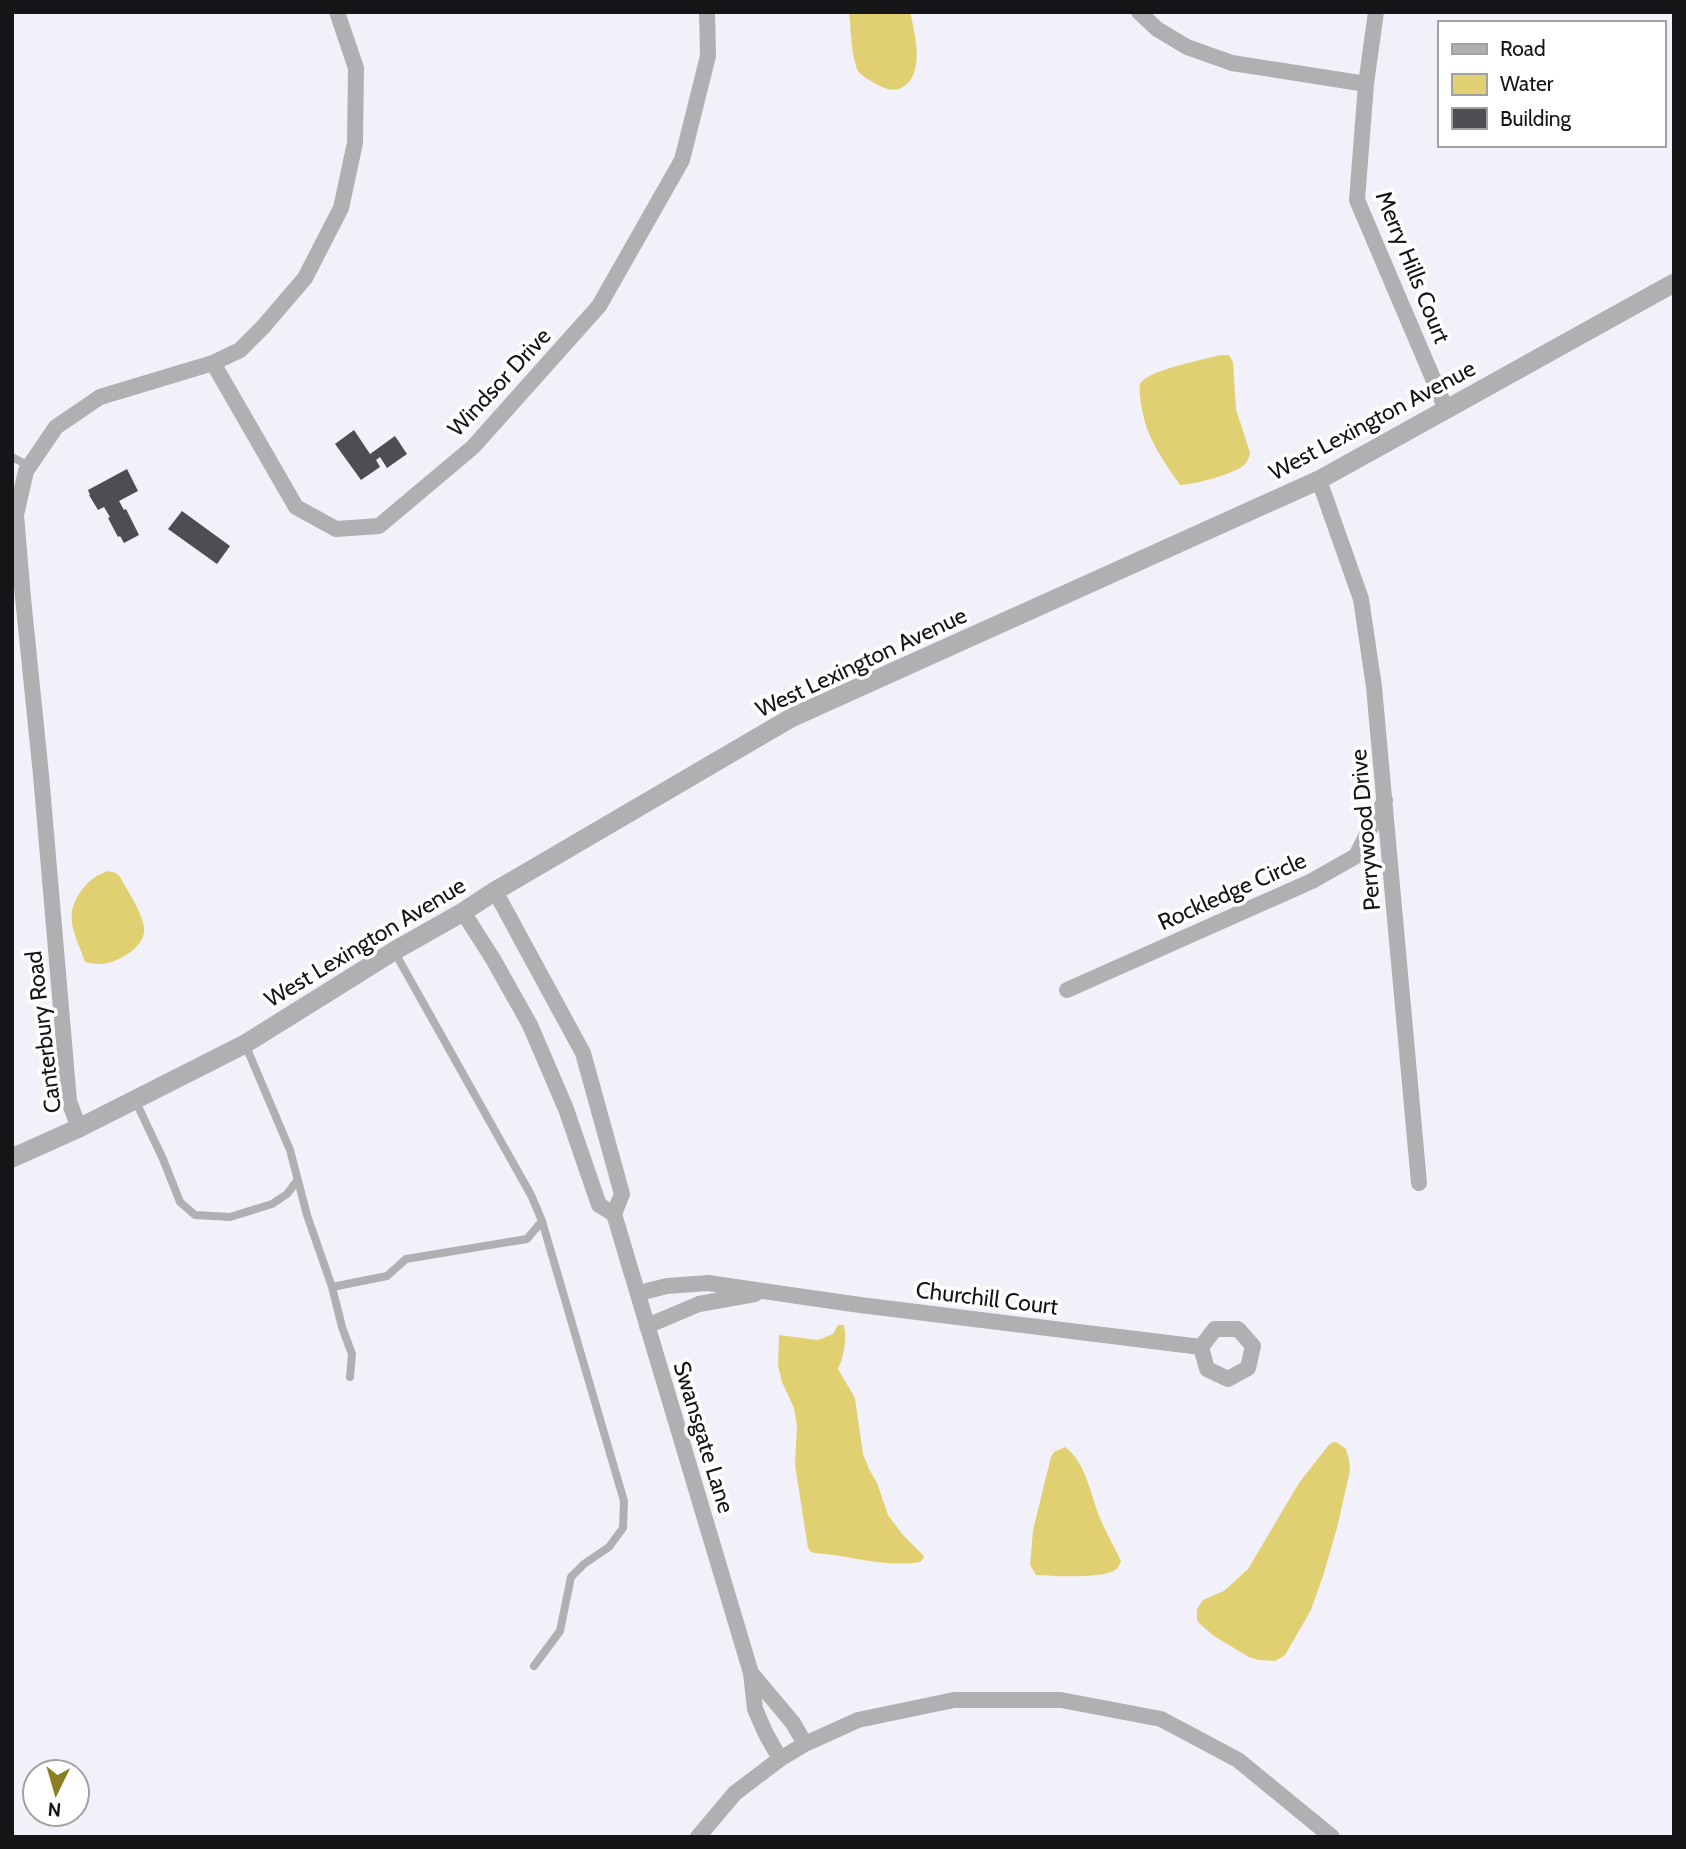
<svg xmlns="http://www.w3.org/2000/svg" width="1686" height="1849" font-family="Cabin,sans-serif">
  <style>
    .water { fill: #e1d072 }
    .building { fill: #4e4d53 }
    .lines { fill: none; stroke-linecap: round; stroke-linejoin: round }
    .service { stroke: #b0b0b3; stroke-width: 8 }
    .minor { stroke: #b0b0b3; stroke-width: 16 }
    .tertiary { stroke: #b0b0b3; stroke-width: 19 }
    .labels { text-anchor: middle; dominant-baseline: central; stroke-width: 7; stroke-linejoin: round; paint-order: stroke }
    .street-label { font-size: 23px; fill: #151417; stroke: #fff }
  </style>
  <rect width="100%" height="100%" fill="#f2f1f9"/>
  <path class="water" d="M849 12H910C915 33 926 76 901 88 892 92 884 88 876 84 868 79 858 75 856 66 851 51 851 29 849 12Z
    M1220 355H1229L1233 362 1236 409 1250 453C1249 457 1248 461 1245 464 1238 473 1193 485 1180 485 1159 454 1144 435 1140 396 1140 391 1138 386 1142 381 1155 369 1202 360 1220 355Z
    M108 871 116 873 120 877C128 892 141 910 144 927 147 945 122 960 107 963 100 965 92 964 85 962 77 937 63 919 79 894 87 882 94 876 108 871Z
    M838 1325H844C847 1339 844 1356 838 1369L855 1398 863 1454 869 1469 877 1483 888 1515 902 1534 923 1555 924 1558 920 1562C884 1568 849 1555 814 1553L810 1551 808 1548 795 1465 797 1426 794 1408 782 1382 778 1365 779 1335 818 1340 833 1334Z
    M1336 1442 1346 1449 1349 1459 1350 1471 1337 1528 1323 1576 1311 1610 1285 1655 1275 1661 1259 1660 1249 1657 1214 1636 1200 1624 1197 1620V1609L1203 1600 1224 1591 1248 1569 1299 1483 1327 1447 1331 1443Z
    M1065 1447C1086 1463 1090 1492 1099 1516 1105 1531 1114 1546 1121 1561 1119 1565 1119 1568 1115 1570 1102 1579 1052 1576 1036 1575L1030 1565 1033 1530 1051 1457 1054 1452Z"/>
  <path class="building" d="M354 430 370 454 395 436 407 454 387 468 380 457 376 460 380 467 361 480 335 444Z
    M127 469 138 491 119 501 124 510 126 509 139 535 124 543 120 536 118 537 108 518 110 517 104 507 98 510 89 495H90L88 490Z
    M182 511 230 546 217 564 168 529Z"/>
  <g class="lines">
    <path class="service" d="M12 457 29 466
      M394 951 531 1195 542 1221 624 1501 623 1528 609 1547 584 1564 571 1577 560 1631 534 1666
      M245 1044 290 1150 307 1215 332 1287 342 1327 352 1354 350 1377
      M135 1100 163 1159 180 1202 195 1215 230 1217 272 1204 287 1194 297 1181
      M332 1287 387 1276 406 1259 527 1239 542 1221"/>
    <path class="minor" d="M1139 12 1157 29 1187 47 1232 63 1366 84
      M1376 12 1366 84 1357 200 1446 409
      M213 363 296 507 336 529 379 526 473 447 599 306 682 160 708 56 707 12
      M1319 480 1361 599 1374 687 1419 1183
      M495 891 583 1053 622 1194 614 1214 751 1673 755 1709 766 1734 780 1759
      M463 912 493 959 530 1025 566 1109 599 1205 614 1214
      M1067 990 1312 881 1356 856 1385 800
      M79 1128 69 1101 41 775 23 598 16 515 26 471 56 427 100 397 213 363 240 350 263 327 305 278 341 208 355 143 356 68 337 12
      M639 1293 667 1286 708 1283 860 1305 1201 1347
      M647 1326 699 1304 755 1294
      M1215 1329H1238L1253 1346 1248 1368 1228 1379 1207 1369 1201 1347Z
      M751 1673 793 1723 805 1744
      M698 1837 735 1793 780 1759 805 1744 858 1720 954 1700H1061L1161 1719 1238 1760 1332 1837"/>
    <path class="tertiary" d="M12 1158 79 1128 245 1044 394 951 463 912 495 891 791 718 1319 480 1674 283"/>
  </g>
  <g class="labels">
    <g class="street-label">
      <text transform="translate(1413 267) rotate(68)">Merry Hills Court</text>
      <text transform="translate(499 382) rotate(-47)">Windsor Drive</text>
      <text transform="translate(1372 420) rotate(-28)">West Lexington Avenue</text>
      <text transform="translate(861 662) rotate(-25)">West Lexington Avenue</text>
      <text transform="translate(1365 830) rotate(-95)">Perrywood Drive</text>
      <text transform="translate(1232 891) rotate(-24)">Rockledge Circle</text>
      <text transform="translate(365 942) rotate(-31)">West Lexington Avenue</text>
      <text transform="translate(43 1032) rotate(-97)">Canterbury Road</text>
      <text transform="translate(987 1298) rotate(7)">Churchill Court</text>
      <text transform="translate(704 1437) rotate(73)">Swansgate Lane</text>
    </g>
  </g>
  <rect width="1686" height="1849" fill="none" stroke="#151417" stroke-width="28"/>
  <rect x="1438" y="21" width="228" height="126" fill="#ffffff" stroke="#a1a1a2" stroke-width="2"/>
  <rect x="1452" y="44" width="35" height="10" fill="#b0b0b3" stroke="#a1a1a2" stroke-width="2"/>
  <text x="1500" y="56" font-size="21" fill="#151417">Road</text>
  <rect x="1452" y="74" width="35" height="21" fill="#e1d072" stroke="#a1a1a2" stroke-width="2"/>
  <text x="1500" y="91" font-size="21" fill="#151417">Water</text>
  <rect x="1452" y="108" width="35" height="21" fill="#4e4d53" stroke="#a1a1a2" stroke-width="2"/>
  <text x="1500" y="126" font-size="21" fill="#151417">Building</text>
  <g transform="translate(56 1793) rotate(185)"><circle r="33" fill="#ffffff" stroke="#a1a1a2" stroke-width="2"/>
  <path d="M0-5L12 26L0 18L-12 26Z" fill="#8d7e24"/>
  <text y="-10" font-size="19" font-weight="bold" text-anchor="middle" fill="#151417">N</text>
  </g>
</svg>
